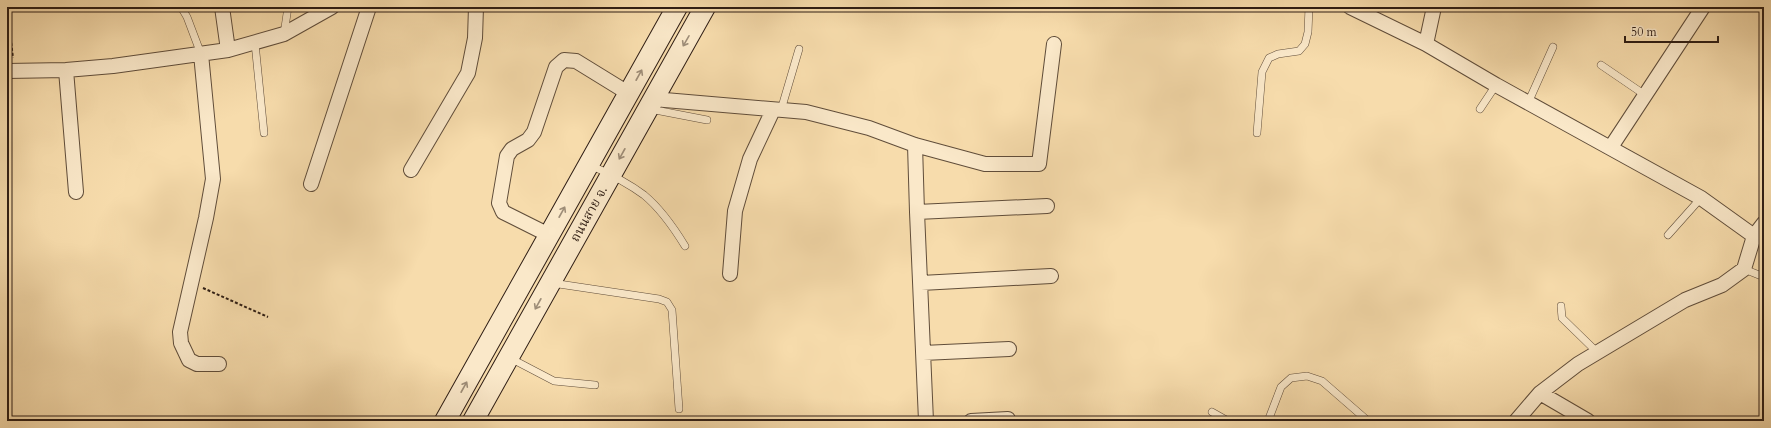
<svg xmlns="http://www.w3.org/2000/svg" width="1771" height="428" font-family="Cardo,'Noto Serif Thai',serif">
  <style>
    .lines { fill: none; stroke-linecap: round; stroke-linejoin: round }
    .lane-casing { stroke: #604d3a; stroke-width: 8 }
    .street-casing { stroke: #604d3a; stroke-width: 16 }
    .secondary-casing { stroke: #2e1d14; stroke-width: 22 }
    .path { stroke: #2e1d14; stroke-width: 2; stroke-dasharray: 3 2; stroke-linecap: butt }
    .lane { stroke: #fae8c9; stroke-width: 7 }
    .street { stroke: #fae8c9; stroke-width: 14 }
    .secondary { stroke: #fae8c9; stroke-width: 20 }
    .oneway { stroke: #9e8d78 }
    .labels { text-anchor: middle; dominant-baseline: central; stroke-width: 4; stroke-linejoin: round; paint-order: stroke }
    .street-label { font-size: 13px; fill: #2e1d14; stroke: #fae8c9 }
  </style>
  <rect width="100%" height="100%" fill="#f7dcac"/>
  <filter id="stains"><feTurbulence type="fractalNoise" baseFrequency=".005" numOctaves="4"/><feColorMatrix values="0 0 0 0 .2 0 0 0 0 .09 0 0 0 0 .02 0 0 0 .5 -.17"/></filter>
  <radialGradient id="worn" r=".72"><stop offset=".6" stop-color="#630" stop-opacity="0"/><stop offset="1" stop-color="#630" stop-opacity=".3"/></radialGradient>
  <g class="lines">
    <g class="lane-casing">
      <path id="lane" d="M181 7 187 17 201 54
        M284 34 288 7
        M255 43 264 133
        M1601 65 1645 95
        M1528 103 1553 47
        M650 109 707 120
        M1480 109 1496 85
        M781 110 799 49
        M1257 133 1262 72 1269 58 1278 54 1299 51 1305 44 1308 32 1309 7
        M590 165C608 173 628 183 644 195 661 209 674 228 685 246
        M1668 235 1701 198
        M1744 269 1764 277
        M552 283 659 299 667 302 672 310 679 409
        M1561 306 1562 318 1597 352
        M510 358 554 381 595 385
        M1212 412 1228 421
        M1268 421 1281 387 1291 378 1307 376 1322 381 1368 421"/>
    </g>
    <g class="street-casing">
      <path id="street" d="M222 7 228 50
        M1350 7 1426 44 1496 85 1701 198 1754 236
        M1426 44 1434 7
        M201 54 213 179 206 218 180 332 181 343 189 360 197 364H219
        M66 70 76 192
        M7 71 66 70 113 66 228 50 284 34 332 7
        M653 99 806 112 869 128 915 145 985 164H1039L1054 44
        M915 145 917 212 926 421
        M1611 147 1703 7
        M411 170 468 73 475 38 476 7
        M311 184 369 7
        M917 212 1047 206
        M549 235 503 212 499 203 507 156 512 149 528 140 534 132 556 67 564 60 576 61 628 93
        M730 274 735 211 750 159 773 110
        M921 283 1051 276
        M923 353 1009 349
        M1540 393 1588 421
        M971 421 1008 419
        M1516 421 1540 393 1578 364 1685 300 1722 285 1744 269 1754 236 1764 223"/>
    </g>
    <g class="secondary-casing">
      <path id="secondary" d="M445 421 677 7
        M473 421 705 7"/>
    </g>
    <path class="path" d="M10 33 13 58
      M203 288 268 317"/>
    <use href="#lane" class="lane"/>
    <use href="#street" class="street"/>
    <use href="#secondary" class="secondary"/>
  </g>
  <defs><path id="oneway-shaft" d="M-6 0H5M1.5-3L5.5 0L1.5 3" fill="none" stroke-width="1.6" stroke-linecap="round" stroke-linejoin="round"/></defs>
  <g class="oneway">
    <use href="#oneway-shaft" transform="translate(686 41) rotate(120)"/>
    <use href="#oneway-shaft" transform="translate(639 75) rotate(-61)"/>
    <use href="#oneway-shaft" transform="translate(622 154) rotate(119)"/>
    <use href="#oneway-shaft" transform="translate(562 212) rotate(-61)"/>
    <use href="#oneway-shaft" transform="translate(538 304) rotate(119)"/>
    <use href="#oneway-shaft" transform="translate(464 387) rotate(-61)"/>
  </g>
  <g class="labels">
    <g class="street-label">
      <text transform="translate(589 214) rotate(-61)">ถนนสาย จ.</text>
    </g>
  </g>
  <rect width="1771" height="428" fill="none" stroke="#f7dcac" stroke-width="24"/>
  <rect x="8" y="8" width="1755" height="412" fill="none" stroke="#2e1d14" stroke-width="2"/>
  <rect x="12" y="12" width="1747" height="404" fill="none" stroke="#2e1d14"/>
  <path d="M1625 36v6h93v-6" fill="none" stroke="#2e1d14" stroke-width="2"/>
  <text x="1631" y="36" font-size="12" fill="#2e1d14" stroke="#fae8c9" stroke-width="3" paint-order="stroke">50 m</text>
  <rect width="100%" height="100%" filter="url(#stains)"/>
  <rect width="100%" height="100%" fill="url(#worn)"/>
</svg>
